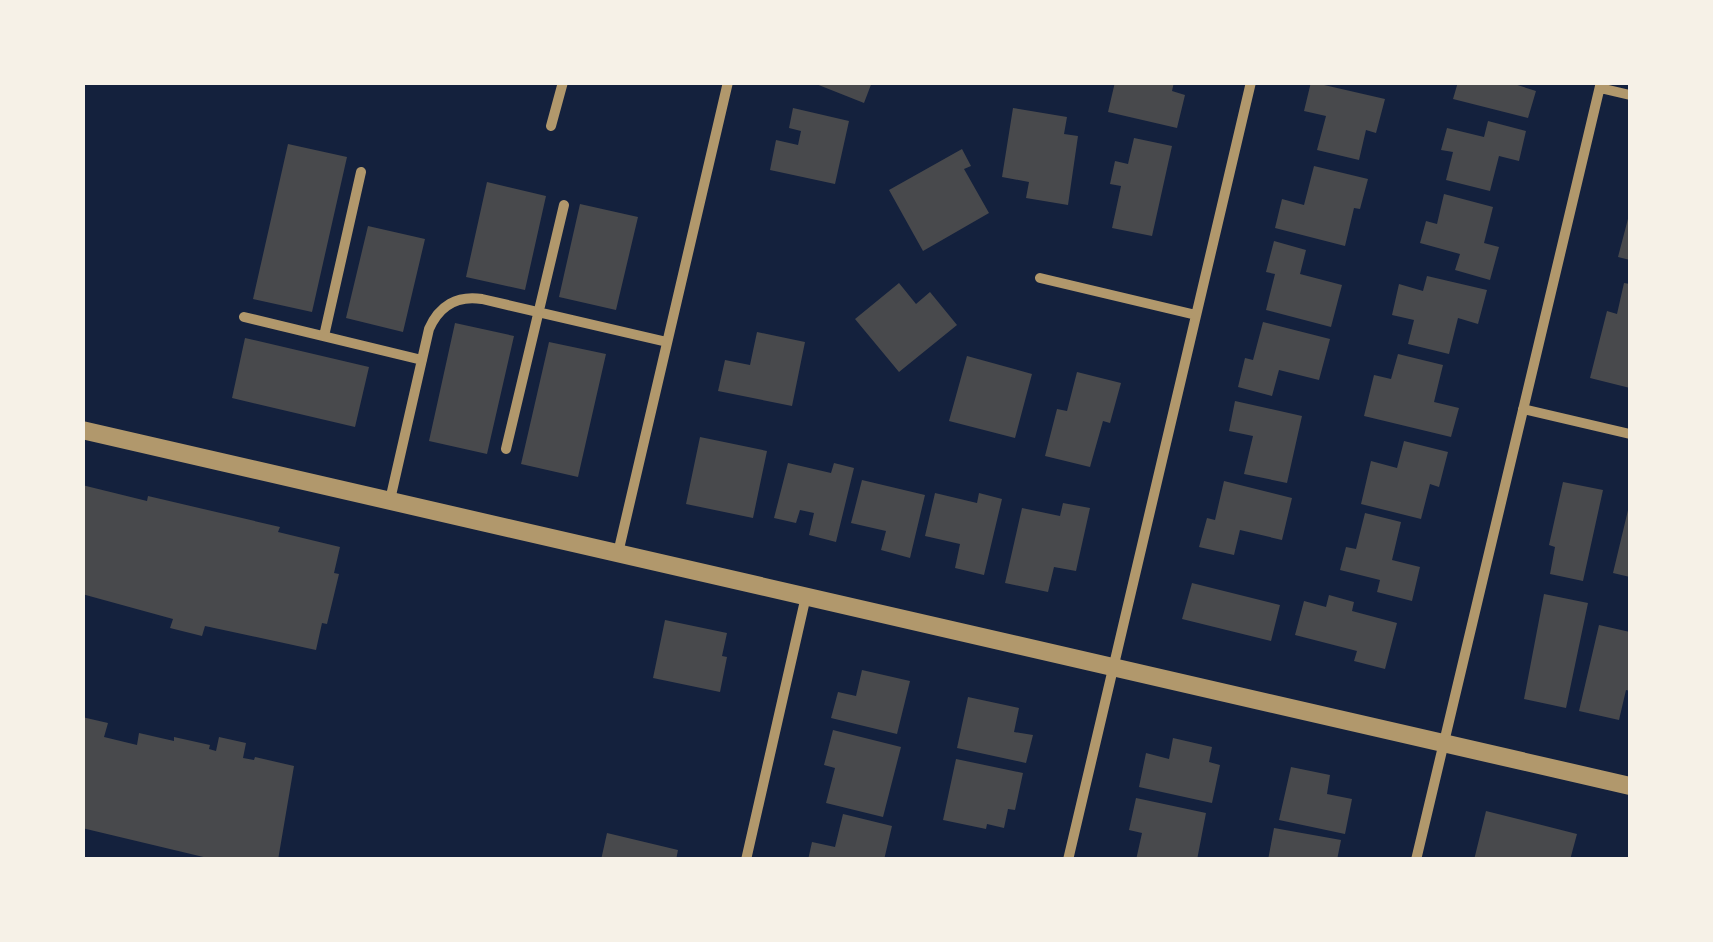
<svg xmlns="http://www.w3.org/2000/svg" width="1713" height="942" font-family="'Source Serif 4',serif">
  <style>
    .building { fill: #48494c }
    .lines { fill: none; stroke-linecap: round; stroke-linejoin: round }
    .minor { stroke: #b1986c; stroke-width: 10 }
    .tertiary { stroke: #b1986c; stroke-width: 18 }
  </style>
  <rect width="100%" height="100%" fill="#14213d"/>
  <path class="building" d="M811 82H872L864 103Z
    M1115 82H1174L1172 91 1185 95 1177 128 1108 112Z
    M1311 82 1385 99 1376 133 1366 130 1359 160 1317 150 1326 116 1304 111Z
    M1458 82H1508L1536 91 1528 118 1453 99Z
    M793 108 849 121 835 184 770 170 776 140 798 145 801 131 789 128Z
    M1013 108 1067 117 1064 134 1078 136 1068 205 1026 198 1029 182 1002 177Z
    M1488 121 1526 131 1519 161 1499 156 1490 191 1446 180 1453 152 1441 150 1447 128 1484 137Z
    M1134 138 1172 146 1152 236 1112 228 1121 186 1110 184 1115 161 1128 164Z
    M288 144 347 157 312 312 253 299Z
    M962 149 971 166 964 169 989 213 923 251 889 190Z
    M1314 166 1368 179 1360 209 1354 208 1345 246 1275 228 1282 199 1304 205Z
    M487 182 546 196 525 290 466 277Z
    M1444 194 1493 207 1484 243 1499 247 1490 280 1455 270 1460 254 1420 243 1426 221 1437 224Z
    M580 204 638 217 616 310 559 297Z
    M1629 215H1630V260L1618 257Z
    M368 226 425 239 403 332 346 318Z
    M1274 241 1306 250 1300 274 1342 285 1331 327 1266 310 1275 274 1266 272Z
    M1427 276 1487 290 1478 324 1458 318 1449 354 1408 344 1414 320 1392 315 1399 284 1423 291Z
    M899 283 916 304 930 292 957 325 899 372 855 319Z
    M1624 283 1630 284V388L1590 378 1607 311 1617 314Z
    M1263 322 1330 339 1319 380 1279 370 1272 396 1238 387 1245 358 1253 360Z
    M455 323 514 336 487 454 429 441Z
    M757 332 805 342 792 406 718 391 725 360 750 365Z
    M245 338 369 367 355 427 232 398Z
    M549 342 606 354 578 477 521 464Z
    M1398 354 1443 365 1434 402 1459 408 1451 437 1364 416 1374 375 1391 379Z
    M967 356 1032 374 1015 438 949 421Z
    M1077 372 1121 383 1110 423 1103 421 1090 467 1045 456 1057 409 1067 411Z
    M1235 401 1302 416 1287 483 1244 474 1253 436 1229 431Z
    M700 437 767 451 753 518 686 504Z
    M1404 441 1448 452 1439 487 1430 484 1421 519 1361 504 1371 461 1397 468Z
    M788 463 831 473 834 463 854 468 836 542 809 535 814 513 800 510 796 523 774 518Z
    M862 480 925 495 910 558 881 550 886 531 851 523Z
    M1224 481 1292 498 1282 540 1240 530 1234 555 1199 547 1207 518 1215 520Z
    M1563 482 1603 490 1583 581 1550 574 1555 547 1549 545Z
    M82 485 147 501 148 496 280 527 278 532 340 547 334 573 339 574 327 624 322 623 316 650 205 626 202 636 170 628 173 619 82 594Z
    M935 493 977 503 979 493 1002 499 984 575 955 568 960 544 925 536Z
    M1063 503 1090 508 1076 571 1054 567 1048 592 1005 583 1022 508 1060 516Z
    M1629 506H1630V577L1613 573Z
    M1365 513 1401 522 1392 560 1420 567 1412 601 1377 592 1380 580 1340 570 1346 547 1356 549Z
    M1192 583 1280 605 1271 641 1182 619Z
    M1544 594 1588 603 1566 708 1524 699Z
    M1329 595 1354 602 1352 611 1397 623 1385 669 1354 661 1357 651 1295 635 1304 601 1326 607Z
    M665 620 727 633 722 656 727 657 720 692 653 678Z
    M1599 625 1630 632V691L1626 690 1619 720 1579 711Z
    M862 670 910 681 897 734 831 718 838 692 856 696Z
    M968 697 1019 708 1014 732 1033 735 1026 763 957 748Z
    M82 717 108 723 104 737 137 745 139 733 174 741V737L210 745 209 749 216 751 219 737 246 743 243 758 254 760 255 757 294 766 278 860H216L82 828Z
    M833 730 901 747 883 817 826 803 835 768 824 765Z
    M1173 738 1212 747 1209 762 1220 765 1212 803 1139 787 1146 753 1169 759Z
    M956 759 1023 773 1015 810 1008 809 1004 828 987 824 986 829 943 820Z
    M1291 767 1330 775 1327 794 1352 799 1345 834 1279 820Z
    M1136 798 1206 813 1197 860H1136L1142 833 1129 830Z
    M1486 811 1577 834 1570 860H1474Z
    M843 814 892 826 884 860H808L812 842 835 847Z
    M1274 828 1341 840 1337 860H1268Z
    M607 833 678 850 676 860H601Z"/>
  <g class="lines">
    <path class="minor" d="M1600 88 1630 95
      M551 126 563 82
      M1040 278 1196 315
      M244 317 422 360
      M324 336 361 172
      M1523 409 1630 434
      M506 449 564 205
      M390 500 429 329C439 306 457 295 482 299L667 342
      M618 553 728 82
      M746 860 806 596
      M1068 860 1251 82
      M1416 860 1601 82"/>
    <path class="tertiary" d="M82 430 1630 786"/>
  </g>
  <rect width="1713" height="942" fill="none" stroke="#f6f1e7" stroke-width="170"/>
</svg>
